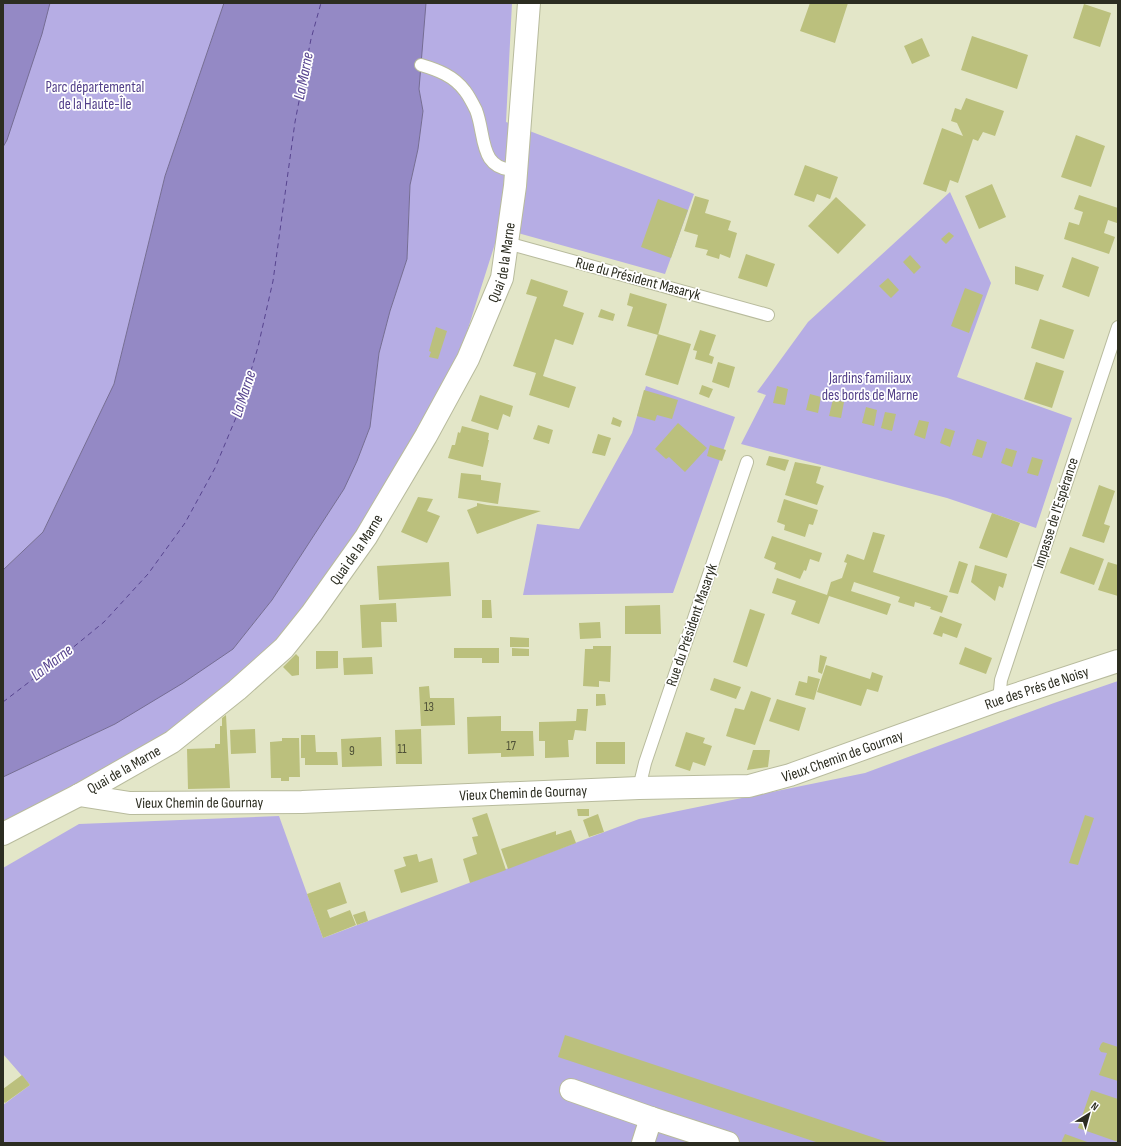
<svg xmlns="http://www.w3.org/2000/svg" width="1121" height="1146" font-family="'Sofia Sans Condensed',sans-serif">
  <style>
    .green { fill: #b6ade4 }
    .water { fill: #9489c5; stroke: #756d94 }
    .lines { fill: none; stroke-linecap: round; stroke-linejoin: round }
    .ferry { stroke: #57448f; stroke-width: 1; stroke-dasharray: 5 4; stroke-linecap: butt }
    .building { fill: #bbc07d }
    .service-casing { stroke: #b8bb9d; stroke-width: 14 }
    .minor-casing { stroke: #b8bb9d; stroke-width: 24 }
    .service { stroke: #fff; stroke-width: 12 }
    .minor { stroke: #fff; stroke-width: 22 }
    .labels { text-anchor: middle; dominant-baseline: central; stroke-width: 3.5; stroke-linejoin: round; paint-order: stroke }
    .number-label { font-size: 13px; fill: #505238 }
    .park-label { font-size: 15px; fill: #523f89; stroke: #fff }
    .street-label { font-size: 15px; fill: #2c2d21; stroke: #fff }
    .water-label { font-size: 16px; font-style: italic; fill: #57448f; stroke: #fff }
  </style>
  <rect width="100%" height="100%" fill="#e3e6c8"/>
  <path class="green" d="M3 3H224L165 176 114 384 43 532 3 570Z
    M396 3H512L506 122 694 194 665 274 500 228 459 357 426 436 284 648 172 742 3 828V777L115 724 233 649 272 600 344 489 357 461 370 427 379 353 390 311 407 259 410 185 418 149 423 111 419 89Z
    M950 192 991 283 957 377 1072 418 1036 528 947 498 741 444 766 395 757 392 808 322Z
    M646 386 735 417 673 593 523 595 537 524 579 529 632 433Z
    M1118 681V1143H3V1105L30 1085 3 1054V868L79 824 279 816 323 938 639 819 865 773 1054 703Z"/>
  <path class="water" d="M3 3H50L42 34 7 140 3 147Z
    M224 3H426L419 89 423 111 418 149 410 185 407 259 390 311 379 353 370 427 357 461 344 489 272 600 233 649 183 683 115 724 3 777V570L43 532 114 384 165 176Z"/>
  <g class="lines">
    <path class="ferry" d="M3 702 54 663 104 622 148 574 185 523 215 468 240 408 258 347 273 281 295 122 311 39 321 3"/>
  </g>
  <path class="building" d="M810 3H848L835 43 800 31Z
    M1084 4 1111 13 1100 47 1073 38Z
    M972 36 1028 55 1017 89 961 70Z
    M922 38 930 56 912 64 904 46Z
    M966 98 1004 111 995 136 983 132 978 141 973 139 958 183 950 180 946 192 923 184 942 128 963 136 957 123 951 121 955 108 961 110Z
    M1076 135 1105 146 1091 187 1061 177Z
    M805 165 838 177 830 199 817 194 814 202 794 195Z
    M992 184 1006 217 979 229 965 196Z
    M1079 195 1118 208 1117 223 1108 220 1104 233 1115 237 1109 254 1064 239 1069 222 1079 225 1083 212 1074 209Z
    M695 196 709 200 705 213 731 221 728 230 737 233 730 258 720 254 719 259 706 255 708 250 695 247 698 235 684 231Z
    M836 197 866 225 838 254 808 226Z
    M658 199 688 210 671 258 641 247Z
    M949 232 954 236 946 244 941 239Z
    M746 254 775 264 767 287 738 278Z
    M910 255 921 267 914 274 903 262Z
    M1072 257 1099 267 1089 297 1062 287Z
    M1015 266 1044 275 1038 291 1015 284Z
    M888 278 899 290 891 298 879 286Z
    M531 279 568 291 563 306 584 313 573 345 555 339 543 376 576 387 569 408 529 395 536 373 513 366 537 297 526 294Z
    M965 288 983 295 969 333 951 326Z
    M630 293 667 304 658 335 627 326 633 307 627 305Z
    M601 309 615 314 613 321 598 317Z
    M1040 319 1074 330 1064 359 1031 348Z
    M436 327 447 331 438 359 429 357 431 352 429 351Z
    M700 330 716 335 709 355 714 357 712 364 695 359 697 351 693 350Z
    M658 334 691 344 678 385 645 375Z
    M718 362 735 367 729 388 712 382Z
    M1036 362 1064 371 1052 408 1024 399Z
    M702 385 713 389 709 398 699 394Z
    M777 386 788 389 785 405 773 403Z
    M644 390 678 400 672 419 657 415 655 421 637 416Z
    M810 394 821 397 818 413 806 410Z
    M480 395 513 406 510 417 503 414 498 430 471 421Z
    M833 399 844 402 841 418 829 416Z
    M866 407 877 410 874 426 862 423Z
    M885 412 896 414 892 431 881 428Z
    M613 417 622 421 620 427 611 424Z
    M919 420 929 422 925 439 914 435Z
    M678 423 707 448 685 472 669 457 666 459 655 449Z
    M538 425 553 430 549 444 533 439Z
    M462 426 489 433 488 440H489L483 467 448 458 452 445H455L458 432 460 433Z
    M945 428 955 431 950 447 940 443Z
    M598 434 611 438 605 456 592 453Z
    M977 439 987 442 982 458 972 455Z
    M710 445 726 450 722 461 707 456Z
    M1006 448 1017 451 1012 467 1001 463Z
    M769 456 789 460 785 471 766 465Z
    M1032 457 1043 460 1038 476 1027 473Z
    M795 462 821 467 816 483 824 486 817 505 785 495Z
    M461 473 481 475V480L501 483 498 504 458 498Z
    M1099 485 1115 491 1104 524 1110 526 1104 543 1082 536Z
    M418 497 433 499 427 511 440 516 427 543 401 532Z
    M784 499 818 510 813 525 809 524 805 537 784 530 785 525 777 522Z
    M477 503 487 505 541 511 477 534 467 510 477 506Z
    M992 513 1020 523 1007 558 979 548Z
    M873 532 885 535 873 572 948 596 942 613 930 609 931 607 915 602 914 607 898 602 900 597 854 582 851 591 891 604 887 615 829 596 819 624 791 614 796 601 772 593 777 578 827 595 831 582 842 578 847 563 844 562 847 554 864 560Z
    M772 536 822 553 819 562 810 559 806 571 804 570 800 579 774 569 776 563 764 558Z
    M1070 547 1104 559 1094 585 1060 573Z
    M959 561 968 564 958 594 949 592Z
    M449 562 451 596 379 600 377 566Z
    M1108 562 1118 565V596L1098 590Z
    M975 565 1007 574 1003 588 999 586 995 601 971 582Z
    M482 600H491L492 618H482Z
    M396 603 397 622H381L382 647 362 648 360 605Z
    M660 605 661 634H625V606Z
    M750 609 765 614 747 667 733 662Z
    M940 616 962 624 957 638 943 633 942 637 933 634Z
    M600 622 601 638 580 639 579 623Z
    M510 637 529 638V647H510Z
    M593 646H611L610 682 599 681V687L583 686 585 649H593Z
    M965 647 992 658 986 674 959 664Z
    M454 648H499V663H482V658H454Z
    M512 648 529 649V656H512Z
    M316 651H338V668L316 669Z
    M296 654 299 657V675L292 676 283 667Z
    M820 655 827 657 822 674 818 672Z
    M372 657 373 674 344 675 343 658Z
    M826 665 870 679 872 672 883 676 878 692 867 689 861 706 817 692Z
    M808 676 820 679 814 700 795 695 799 681 807 683Z
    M714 678 741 687 736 699 710 690Z
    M429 686 430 698H454L455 725 421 726 419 687Z
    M751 691 771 698 755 745 726 736 735 708 744 710Z
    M596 694H605L606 705 596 706Z
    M777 699 806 708 799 731 769 721Z
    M577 709H588L586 731 575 730 573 740H568L569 757 545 758V741H539V722L576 721Z
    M226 715 230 788 188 789 187 749 215 748V744H220V726H222V718Z
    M501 716V731H533L534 756 501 757V753L468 754 467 717Z
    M255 729 256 753 231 754 230 730Z
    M421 729 422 764H396L395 730Z
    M686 732 705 738 703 743 712 746 705 766 693 762 690 771 675 766Z
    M301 735H315L316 752H337L338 765H305V758H301Z
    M381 737 382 766 342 767 341 739Z
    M282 738H299L300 777H289V781H281V778H271L270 742 282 741Z
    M596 742H625V764H596Z
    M753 750H770L768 767 747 770Z
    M577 809H589V816H578Z
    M487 813 506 870 470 883 463 859 477 854 472 837 478 836 472 818Z
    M598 814 604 832 589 837 583 820Z
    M1085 815 1094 818 1078 865 1069 863Z
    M571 830 576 843 508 869 501 849 556 831V835Z
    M417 854 419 862 432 858 438 882 401 893 394 870 406 866 403 857Z
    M340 882 347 903 327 910 330 918 350 910 356 925 323 938 307 894Z
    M365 911 368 921 357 925 353 915Z
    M565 1035 890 1143H819L558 1057Z
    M1103 1042 1118 1047V1081L1099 1075 1107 1053 1101 1052 1099 1049 1101 1044Z
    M22 1075 30 1085 5 1103 3 1101V1089Z
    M1091 1090 1118 1099V1142L1078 1128Z
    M1065 1134 1090 1143H1061Z"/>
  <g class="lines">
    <g class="service-casing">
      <path id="service" d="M421 65C438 70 454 76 465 91 469 96 473 104 476 110 486 135 478 170 516 170
        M507 243 768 315
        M999 700 1001 680 1118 327
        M639 788 645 763 747 462"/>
    </g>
    <g class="minor-casing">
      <g id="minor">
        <path id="s1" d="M79 795 130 803 302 802 639 788 749 786 790 775 999 700 1118 661"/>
        <path id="s2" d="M3 834 79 795 172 742 237 690 284 648 312 613 366 537 426 436 468 359 502 278 515 186 529 3"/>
        <path d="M571 1090 651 1118"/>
        <path d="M643 1143 651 1118 728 1143"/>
      </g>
    </g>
    <use href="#service" class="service"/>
    <use href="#minor" class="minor"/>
  </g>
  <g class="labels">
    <g class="number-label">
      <text x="429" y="707">13</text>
      <text x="511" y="746">17</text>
      <text x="402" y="749">11</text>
      <text x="352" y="751">9</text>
    </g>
    <g class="park-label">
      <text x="95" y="87">Parc départemental<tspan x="95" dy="17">de la Haute-Île</tspan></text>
      <text x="870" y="378">Jardins familiaux<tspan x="870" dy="17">des bords de Marne</tspan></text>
    </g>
    <g class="street-label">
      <text stroke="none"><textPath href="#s2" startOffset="785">Quai de la Marne</textPath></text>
      <text transform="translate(638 279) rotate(15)">Rue du Président Masaryk</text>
      <text transform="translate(1056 513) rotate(-72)">Impasse de l'Espérance</text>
      <text stroke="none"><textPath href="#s2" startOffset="461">Quai de la Marne</textPath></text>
      <text transform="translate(692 625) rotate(-71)">Rue du Président Masaryk</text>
      <text stroke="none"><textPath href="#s1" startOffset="975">Rue des Prés de Noisy</textPath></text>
      <text stroke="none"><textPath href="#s1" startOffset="769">Vieux Chemin de Gournay</textPath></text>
      <text stroke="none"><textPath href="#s2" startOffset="137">Quai de la Marne</textPath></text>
      <text stroke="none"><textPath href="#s1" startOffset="445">Vieux Chemin de Gournay</textPath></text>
      <text stroke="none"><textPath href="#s1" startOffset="121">Vieux Chemin de Gournay</textPath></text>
    </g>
    <g class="water-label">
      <text transform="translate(304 76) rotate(-79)">La Marne</text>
      <text transform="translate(244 394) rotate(-72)">La Marne</text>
      <text transform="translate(52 663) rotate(-38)">La Marne</text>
    </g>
  </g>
  <rect width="1121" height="1146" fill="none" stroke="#2c2d21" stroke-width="8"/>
  <g transform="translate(1089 1114) rotate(37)" stroke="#ffffff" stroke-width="3" paint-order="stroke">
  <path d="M0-3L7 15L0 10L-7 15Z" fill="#2c2d21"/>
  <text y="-6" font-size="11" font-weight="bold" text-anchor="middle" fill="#2c2d21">N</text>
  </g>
</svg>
